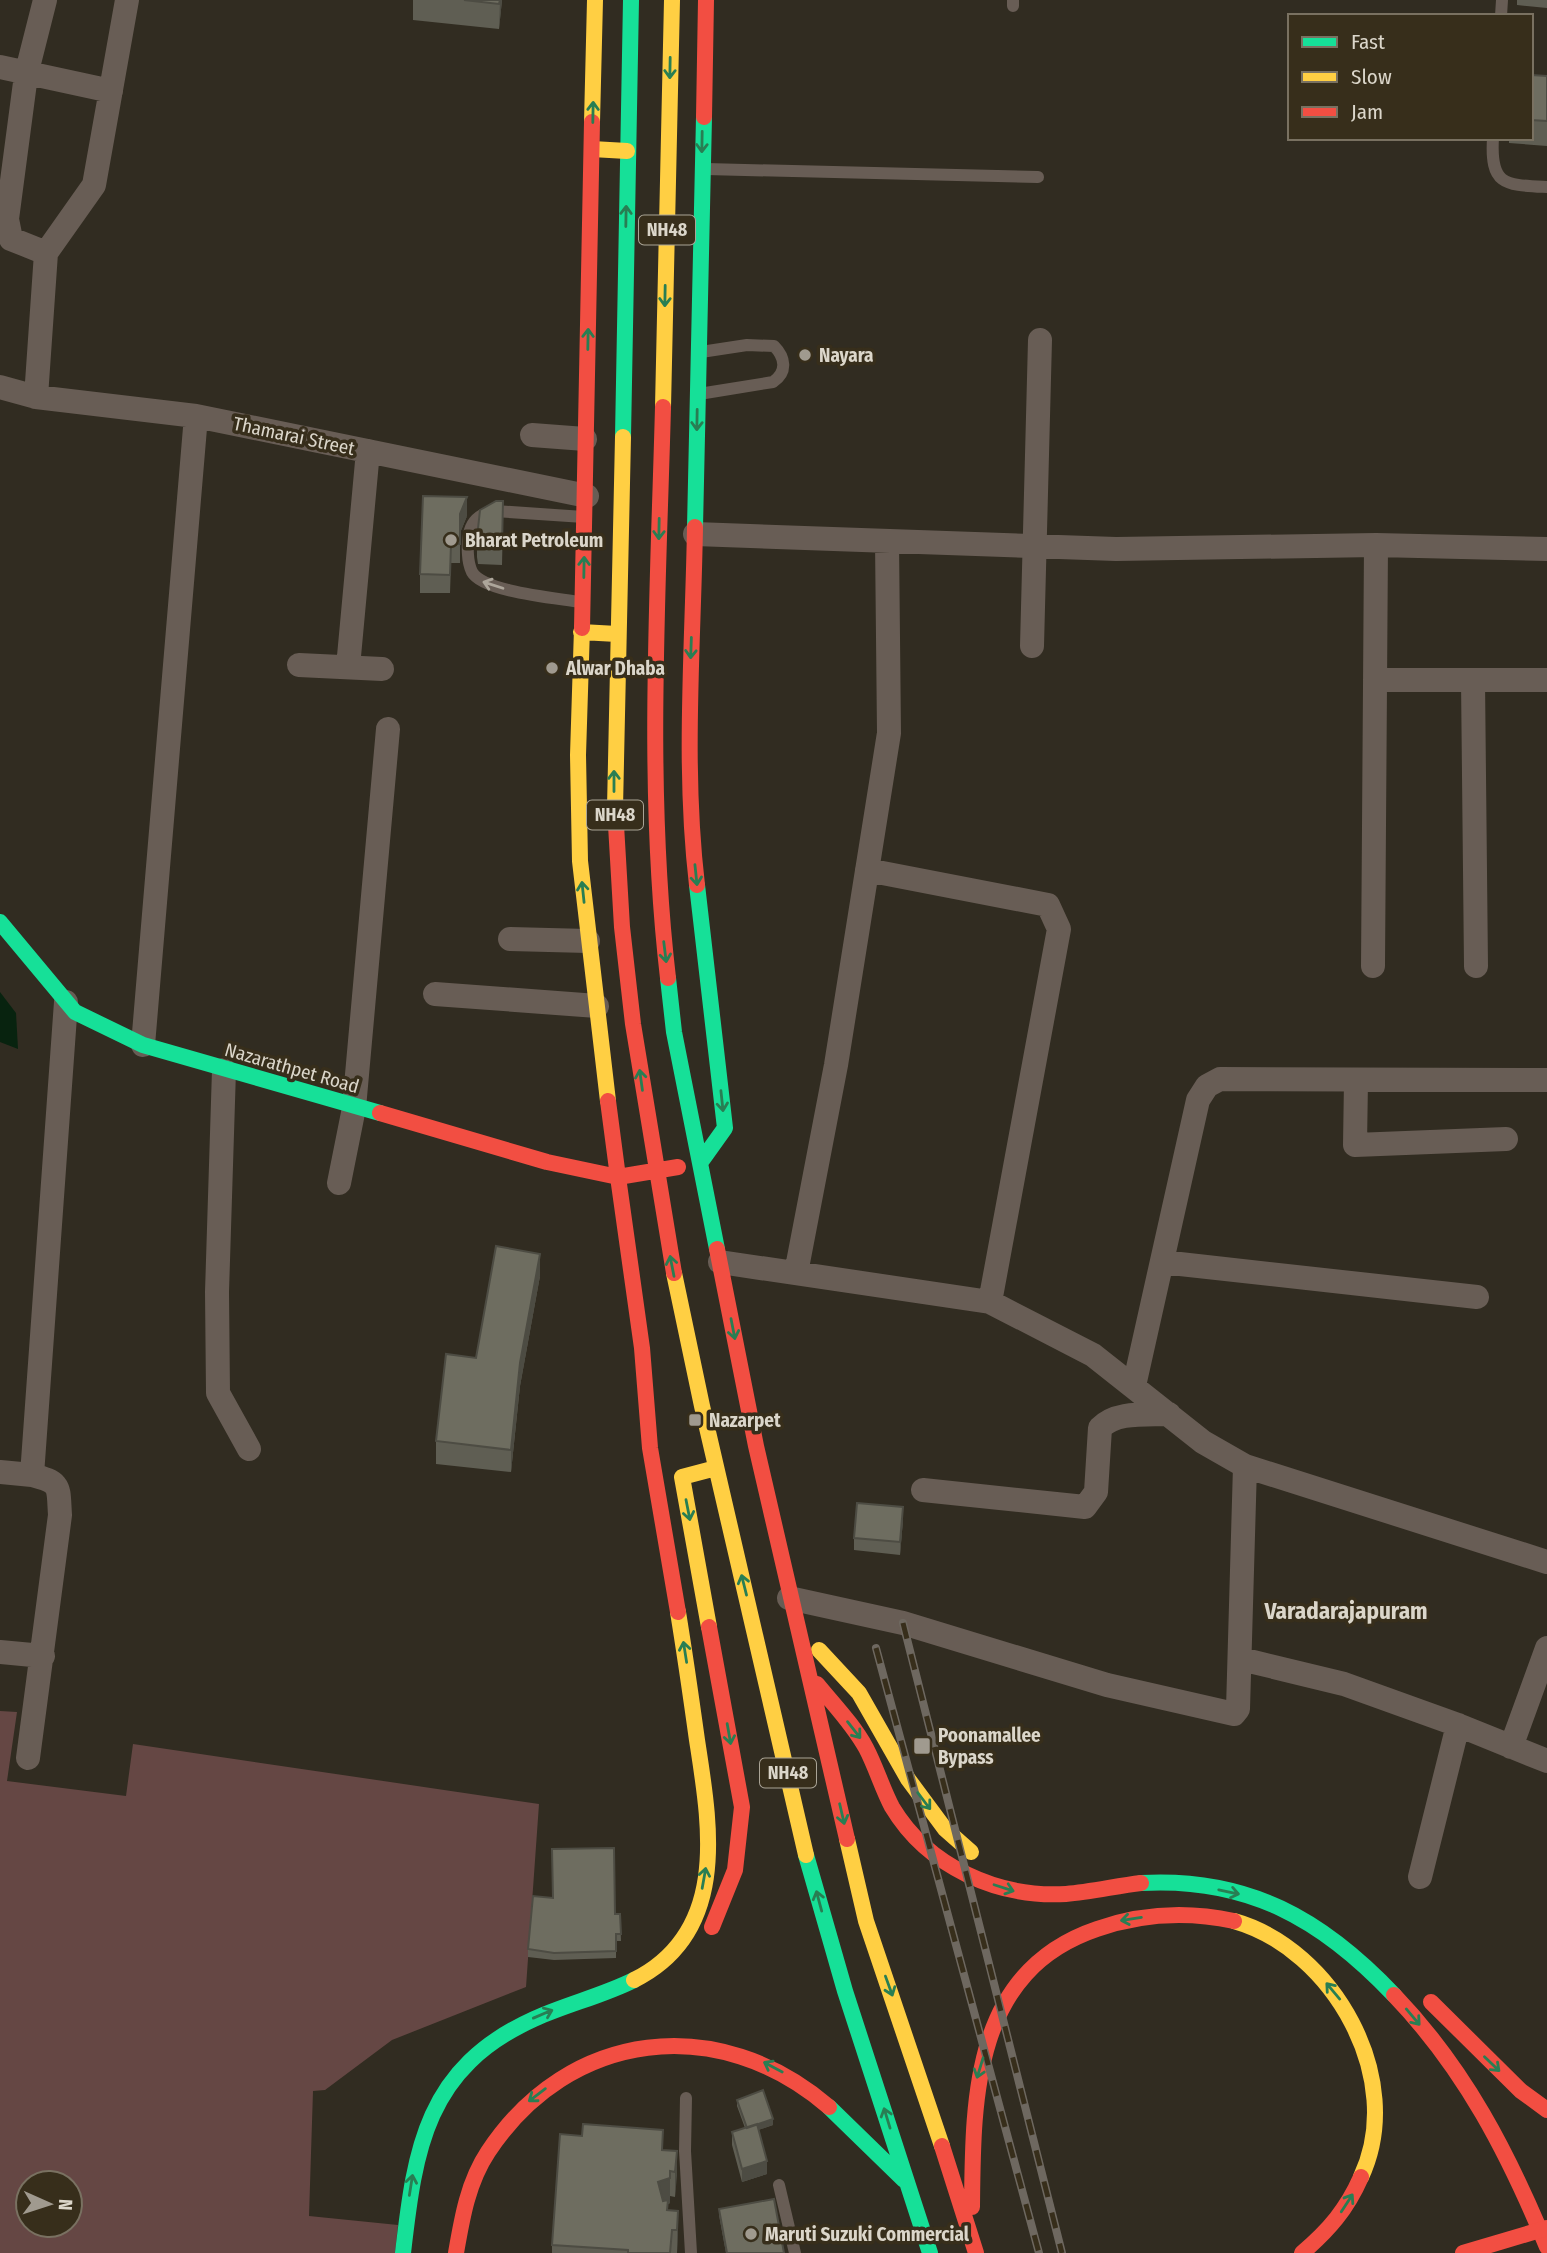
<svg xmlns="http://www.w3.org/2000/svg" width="1547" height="2253" font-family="'Fira Sans Condensed',sans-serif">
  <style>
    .green { fill: #654744; fill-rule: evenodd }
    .water { fill: #08230f }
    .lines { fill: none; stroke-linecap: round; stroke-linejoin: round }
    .lane { stroke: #685d55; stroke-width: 12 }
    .street { stroke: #685d55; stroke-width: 24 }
    .fast { stroke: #16e098; stroke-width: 16 }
    .slow { stroke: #ffcf43; stroke-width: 16 }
    .jam { stroke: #f24e42; stroke-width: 16 }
    .rail-casing { stroke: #6e6860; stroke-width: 8 }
    .rail { stroke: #372e1b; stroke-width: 5; stroke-dasharray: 16; stroke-linecap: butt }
    .jam-bridge { stroke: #f24e42; stroke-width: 16 }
    .wall { fill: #5f5e53 }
    .shaded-wall { fill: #4d4c43 }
    .building { fill: #6e6d60; stroke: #4d4c43; stroke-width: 2 }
    .oneway { stroke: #287e53 }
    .oneway2 { stroke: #ada69b }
    .poi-dot { fill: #a09a8f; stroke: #372e1b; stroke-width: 2.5 }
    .labels { text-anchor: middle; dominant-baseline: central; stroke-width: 7; stroke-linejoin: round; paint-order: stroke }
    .shield { fill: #372e1b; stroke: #aaa496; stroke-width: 2 }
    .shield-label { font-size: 18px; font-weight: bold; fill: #dbd6ca }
    .poi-label { font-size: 19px; font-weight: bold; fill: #dbd6ca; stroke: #372e1b; text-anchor: start }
    .street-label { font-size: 19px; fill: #dbd6ca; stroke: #372e1b }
    .quarter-label { font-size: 23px; font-weight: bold; fill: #dbd6ca; stroke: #372e1b }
  </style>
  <rect width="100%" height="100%" fill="#312c21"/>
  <path class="green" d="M0 1711 17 1712 7 1781 126 1796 133 1744 539 1804 526 1987 392 2040 325 2090 313 2091 309 2216 398 2225 395 2253H0ZM28 2183H70V2225H28Z"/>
  <path class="water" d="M0 992 16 1013 18 1049 0 1042Z"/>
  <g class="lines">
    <path class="lane" d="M1013 0V6
      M1501 16 1502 0
      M1493 138C1490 186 1505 185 1547 187
      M706 169 1038 177
      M699 394 773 382C788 372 785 357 774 346L747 345 701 352
      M580 602C557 598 483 592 472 572 467 562 467 545 469 534 472 519 482 513 495 511L584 517
      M686 2098 685 2151 691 2253
      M779 2185 795 2253"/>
    <path class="street" d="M45 0 26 75 7 219 11 239 46 253
      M0 67 111 91
      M0 387 36 397 196 416 587 496
      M36 397 46 253 94 185 127 0
      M532 435 585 439
      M695 534 1116 549 1376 545 1547 549
      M1032 646 1040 340
      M299 665 382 669
      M348 667 368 451
      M1375 680H1547
      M1473 680 1476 966
      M867 870 1048 905 1059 929 990 1302
      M510 939 588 941
      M1373 966 1376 545
      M435 994 597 1006
      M143 1045 196 416
      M224 1070 217 1292 218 1393 249 1449
      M1356 1081 1355 1145 1506 1139
      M339 1183 354 1108 388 729
      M720 1262 990 1302 1093 1355 1203 1442 1245 1466 1547 1562
      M1162 1262 1477 1297
      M796 1273 836 1065 889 733 887 541
      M1134 1386 1198 1100 1207 1086 1220 1079 1547 1080
      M0 1472 32 1475
      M923 1490 1085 1507 1096 1492 1100 1428C1116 1411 1146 1415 1169 1414
      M789 1598 903 1623 1107 1685 1234 1714 1238 1709 1245 1466
      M0 1652 43 1656
      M1241 1659 1344 1684 1458 1725 1547 1761
      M1511 1747 1547 1648
      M28 1758 60 1515C58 1486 62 1483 32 1475L66 1002
      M1420 1877 1458 1725"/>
    <path class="fast" d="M623 437 631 0
      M695 527 704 117
      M697 885 725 1128 700 1163
      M0 922 75 1012 143 1045 380 1113
      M668 978 674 1032 717 1249
      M806 1855 845 1991 930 2253
      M1141 1883C1248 1877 1322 1919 1394 1995
      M829 2107 904 2180
      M403 2253C415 2148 426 2068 534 2019 567 2004 602 1996 634 1980"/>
    <path class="slow" d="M592 122 595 0
      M592 149 627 151
      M663 407 672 0
      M582 628 578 755 580 861 608 1101
      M581 632 617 634
      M615 808 623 437
      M674 1273 702 1406 806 1855
      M709 1627 682 1477 716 1468
      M819 1650 859 1693 908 1779 945 1829 971 1852
      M847 1839 866 1921 942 2146
      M1234 1921C1333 1949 1407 2079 1361 2177
      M634 1980C730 1932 710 1825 697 1740 691 1697 685 1655 678 1612"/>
    <path class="jam" d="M704 117 706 0
      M663 407C658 597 646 789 668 978
      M695 527C693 647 683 766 697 885
      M582 628 592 122
      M615 808 622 927 633 1024 674 1273
      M380 1113 547 1162 618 1177 608 1101
      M717 1249 756 1446 847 1839
      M678 1612 650 1448 642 1348 618 1177 678 1167
      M709 1627 742 1807 735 1870 712 1927
      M817 1684C834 1705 853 1724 866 1748 876 1767 882 1788 892 1807 928 1867 998 1898 1066 1894 1091 1892 1116 1886 1141 1883
      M1394 1995C1465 2069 1508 2153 1547 2247
      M1431 2002 1521 2091 1547 2110
      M942 2146 976 2253
      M972 2207C973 2096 973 1971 1097 1929 1143 1913 1187 1911 1234 1921
      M456 2253C462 2218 468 2182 488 2152 569 2029 719 2012 829 2107
      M1302 2253C1329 2230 1347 2209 1361 2177"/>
    <g class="rail-casing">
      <path id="rail" d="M903 1623 1062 2253
        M876 1648 1039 2253"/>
    </g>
    <use href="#rail" class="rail"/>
    <path class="jam-bridge" d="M1463 2253 1547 2228"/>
  </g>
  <path class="wall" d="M413 0H502L499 29 413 20Z
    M1517 0H1547V8L1517 5Z
    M1531 75 1547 76V146L1509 143V138H1531Z
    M467 516 460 533V563H451L450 593H420V574Z
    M503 520 502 565 478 564 477 557V538Z
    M540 1276 520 1386 511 1472 436 1464V1441L476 1358Z
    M903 1520 900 1555 854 1550V1538Z
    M615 1914H620L621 1941H616V1958L554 1960 528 1957V1949Z
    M737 2100 773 2125 758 2130 767 2174 742 2182 732 2145V2132L745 2128 737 2106Z
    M582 2136 663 2150 677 2151 675 2197 670 2196V2203L668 2204V2210L678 2211 677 2253H552V2245Z
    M719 2209 784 2253H726L719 2215Z"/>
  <path class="shaded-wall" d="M500 0H502L499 29Z
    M467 497V516L460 533V514Z
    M540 1254V1276L520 1386 511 1472V1450L520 1363Z
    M903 1507V1520L900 1555V1542Z
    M773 2119V2125L747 2134V2128Z
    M677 2151V2176L675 2197V2172Z
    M767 2161V2174L742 2182V2169Z
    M670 2171V2203L668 2204V2225L658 2207V2182Z
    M678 2211V2236L677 2253V2230Z"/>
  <path class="building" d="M464 0H500L499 4Z
    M1531 75 1547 76V121L1531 120Z
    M423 496 467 497 460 514V544H451L450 575 420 574Z
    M496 501H503L502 546 478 545 477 538 480 510Z
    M496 1246 540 1254 520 1363 511 1450 436 1441 446 1354 476 1358Z
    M857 1503 903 1507 900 1542 854 1538Z
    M614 1848 615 1914H620L621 1934H616V1951L554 1953 528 1949 533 1896 553 1898 552 1849Z
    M763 2090 773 2119 747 2128 737 2100Z
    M583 2124 663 2130 662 2150 677 2151 675 2172 670 2171V2178L658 2182 663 2201 668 2200 667 2210 678 2211 677 2230H672L670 2253H628V2250L552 2245 560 2134 582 2136Z
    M757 2124 767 2161 742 2169 732 2132Z
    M774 2199 784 2253H727L719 2209Z"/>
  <defs><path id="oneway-shaft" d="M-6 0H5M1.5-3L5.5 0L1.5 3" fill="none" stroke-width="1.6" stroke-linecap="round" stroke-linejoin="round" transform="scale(1.75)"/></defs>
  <g class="oneway">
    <use href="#oneway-shaft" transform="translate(670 68) rotate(91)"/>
    <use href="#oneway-shaft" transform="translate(593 112) rotate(-89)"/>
    <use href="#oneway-shaft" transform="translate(702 142) rotate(91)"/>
    <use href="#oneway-shaft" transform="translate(626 216) rotate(-89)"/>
    <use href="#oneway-shaft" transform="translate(665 296) rotate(91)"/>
    <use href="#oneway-shaft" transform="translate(588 339) rotate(-89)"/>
    <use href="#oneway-shaft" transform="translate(697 420) rotate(91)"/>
    <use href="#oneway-shaft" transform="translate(659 529) rotate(91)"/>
    <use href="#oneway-shaft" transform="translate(584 567) rotate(-89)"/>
    <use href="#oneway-shaft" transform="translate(691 648) rotate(92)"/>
    <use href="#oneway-shaft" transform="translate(614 781) rotate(-90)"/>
    <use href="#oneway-shaft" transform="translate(696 875) rotate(84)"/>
    <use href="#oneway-shaft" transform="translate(583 892) rotate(-96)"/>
    <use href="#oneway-shaft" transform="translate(665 952) rotate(83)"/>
    <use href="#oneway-shaft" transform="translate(641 1080) rotate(-98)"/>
    <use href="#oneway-shaft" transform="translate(722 1101) rotate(84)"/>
    <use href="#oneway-shaft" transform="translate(672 1266) rotate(-101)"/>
    <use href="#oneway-shaft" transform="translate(733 1329) rotate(79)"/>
    <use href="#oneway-shaft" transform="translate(688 1510) rotate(79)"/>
    <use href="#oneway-shaft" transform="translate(744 1585) rotate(-104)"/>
    <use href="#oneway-shaft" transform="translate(685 1652) rotate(-99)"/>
    <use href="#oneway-shaft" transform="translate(854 1730) rotate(52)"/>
    <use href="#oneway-shaft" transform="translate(729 1734) rotate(80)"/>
    <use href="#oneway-shaft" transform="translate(924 1801) rotate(53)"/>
    <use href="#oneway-shaft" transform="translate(842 1814) rotate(77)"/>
    <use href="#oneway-shaft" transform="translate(704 1878) rotate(-80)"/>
    <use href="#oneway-shaft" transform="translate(1004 1888) rotate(18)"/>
    <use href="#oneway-shaft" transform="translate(1229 1892) rotate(12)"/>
    <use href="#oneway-shaft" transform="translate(819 1901) rotate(-105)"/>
    <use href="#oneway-shaft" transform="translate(1131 1919) rotate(171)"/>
    <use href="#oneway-shaft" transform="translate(889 1986) rotate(70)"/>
    <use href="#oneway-shaft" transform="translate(1333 1991) rotate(-130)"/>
    <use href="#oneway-shaft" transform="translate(543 2014) rotate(-23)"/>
    <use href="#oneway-shaft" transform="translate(1413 2017) rotate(50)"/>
    <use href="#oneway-shaft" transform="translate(1492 2064) rotate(44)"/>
    <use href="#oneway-shaft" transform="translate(773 2067) rotate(-152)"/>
    <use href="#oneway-shaft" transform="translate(980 2068) rotate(107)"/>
    <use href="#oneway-shaft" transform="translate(537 2095) rotate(143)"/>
    <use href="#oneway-shaft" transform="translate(887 2118) rotate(-107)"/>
    <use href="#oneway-shaft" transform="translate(411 2185) rotate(-81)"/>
    <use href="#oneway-shaft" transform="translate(1347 2203) rotate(-57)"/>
  </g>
  <use class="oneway2" href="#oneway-shaft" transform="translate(493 585) rotate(-162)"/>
  <g class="poi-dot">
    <circle cx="805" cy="355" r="7"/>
    <circle cx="451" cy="540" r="7"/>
    <circle cx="552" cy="668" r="7"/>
    <rect x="688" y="1413" width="14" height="14" rx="3.5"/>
    <rect x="913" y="1737" width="18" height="18" rx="3.5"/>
    <circle cx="751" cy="2234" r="7"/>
  </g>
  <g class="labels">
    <g class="shield">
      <rect x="639" y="215.5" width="56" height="29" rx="5"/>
      <rect x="587" y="800.5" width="56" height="29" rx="5"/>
      <rect x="760" y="1758.5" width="56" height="29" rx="5"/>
    </g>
    <g class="shield-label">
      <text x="667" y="230">NH48</text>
      <text x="615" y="815">NH48</text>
      <text x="788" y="1773">NH48</text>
    </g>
    <g class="poi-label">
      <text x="819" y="355">Nayara</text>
      <text x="465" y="540">Bharat Petroleum</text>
      <text x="566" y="668">Alwar Dhaba</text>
      <text x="709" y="1420">Nazarpet</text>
      <text x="938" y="1735">Poonamallee<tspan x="938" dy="22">Bypass</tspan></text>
      <text x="765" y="2234">Maruti Suzuki Commercial</text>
    </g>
    <g class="street-label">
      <text transform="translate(294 436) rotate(12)">Thamarai Street</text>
      <text transform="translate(292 1068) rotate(16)">Nazarathpet Road</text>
    </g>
    <g class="quarter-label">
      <text x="1346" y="1611">Varadarajapuram</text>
    </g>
  </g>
  <rect x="1288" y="14" width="245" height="126" fill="#372e1b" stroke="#797161" stroke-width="2"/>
  <rect x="1302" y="37" width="35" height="10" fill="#16e098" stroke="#797161" stroke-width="2"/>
  <text x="1351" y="49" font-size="21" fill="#dbd6ca">Fast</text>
  <rect x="1302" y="72" width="35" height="10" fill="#ffcf43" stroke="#797161" stroke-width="2"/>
  <text x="1351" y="84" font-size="21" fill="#dbd6ca">Slow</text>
  <rect x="1302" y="107" width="35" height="10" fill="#f24e42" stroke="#797161" stroke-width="2"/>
  <text x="1351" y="119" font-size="21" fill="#dbd6ca">Jam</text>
  <g transform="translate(49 2204) rotate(93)"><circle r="33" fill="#372e1b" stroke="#797161" stroke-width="2"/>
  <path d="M0-5L12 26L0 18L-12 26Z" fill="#a09a8f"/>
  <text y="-10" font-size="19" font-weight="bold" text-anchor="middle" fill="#dbd6ca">N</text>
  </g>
</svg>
